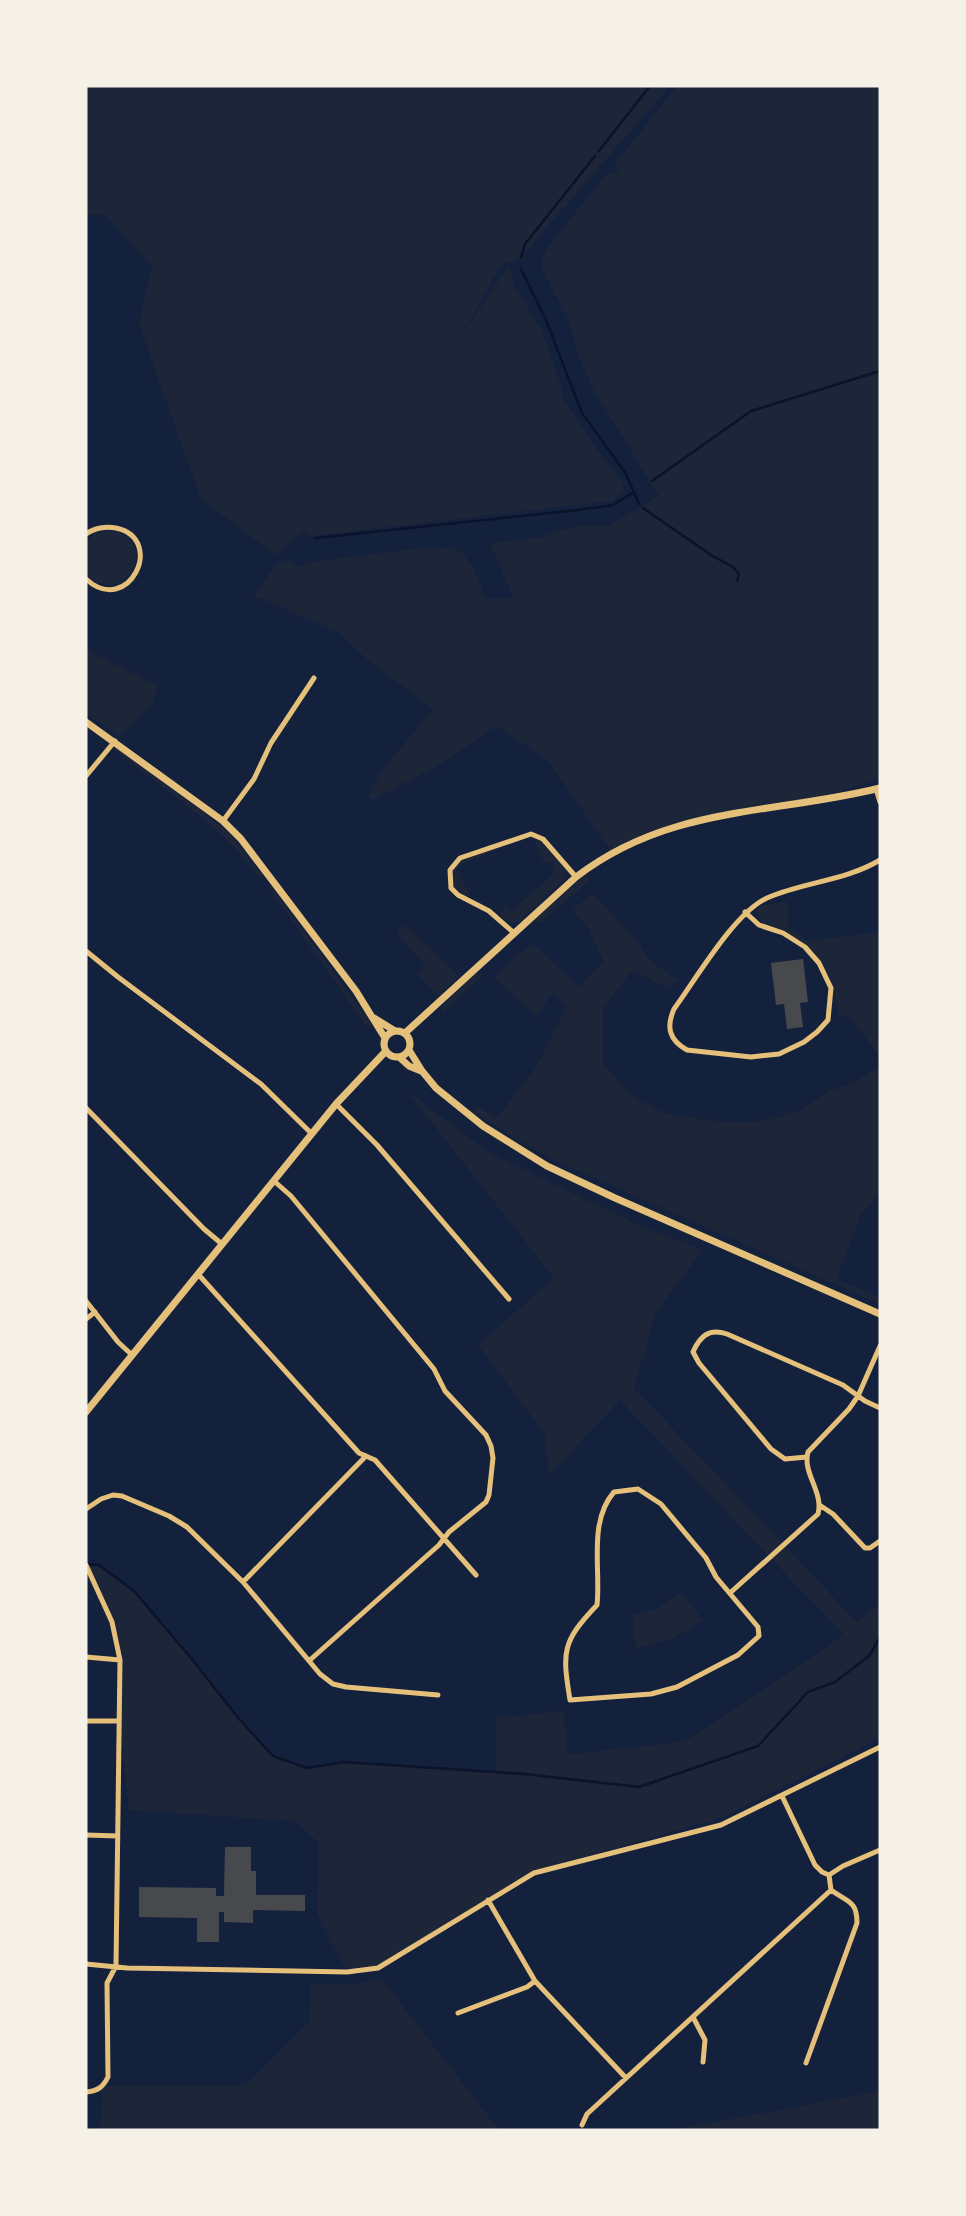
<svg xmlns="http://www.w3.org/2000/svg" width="966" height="2216" font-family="'PT Sans',sans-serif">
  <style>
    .green { fill: #1d2539 }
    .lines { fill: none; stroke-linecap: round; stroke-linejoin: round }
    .stream { stroke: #0b132b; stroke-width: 2.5 }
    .building { fill: #48494c }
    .minor { stroke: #e5c07b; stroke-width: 5 }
    .tertiary { stroke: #e5c07b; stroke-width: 7 }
  </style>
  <rect width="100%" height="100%" fill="#14213d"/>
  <path class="green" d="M86 86H670L521 257 501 265 460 338 507 268 511 270 514 286 541 329 560 382 563 398 593 444 619 478 625 492 611 501 313 536 307 535 304 530 276 555 201 499 139 324 152 266 104 214 86 215Z
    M677 86H880V780L785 805 708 818 612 853 547 759 496 726 439 765 372 800 368 797 380 773 433 709 368 660 339 633 265 600 253 597 277 563 287 560 301 567 306 563C331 560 440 542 457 550 472 557 479 585 486 599L514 598 490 544 543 537 560 530 577 526H608L659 496 593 389 579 357 569 320 542 269V259L550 244 608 172 614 174 618 172 615 164Z
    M112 530C165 545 119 612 86 573V542L94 534Z
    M86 650 158 686 153 702 120 736 86 714Z
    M112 749H116L193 804 232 836 262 875V878L259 877C220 824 164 789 112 749Z
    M525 835 541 839 566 871 564 880 520 921 512 923 500 914 506 906 511 911 554 874 552 869 555 866 552 861 545 864 534 840 531 837 522 839 461 865 457 869 469 894 467 897 453 887 451 873 458 862Z
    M587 873 589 880 587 883 541 922H536L535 919Z
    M267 885 271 886 373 1026 367 1027Z
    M592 893 640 944 648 959 677 980 668 988 633 970 603 1007V1064L633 1097 666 1113 706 1120 747 1123 782 1117 803 1108 830 1091 854 1082 880 1066V1194L861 1215 836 1279 880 1297V1304L550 1158 516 1139 474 1112 477 1106 497 1118 536 1067 567 1007 553 992 536 1017 495 977 520 953 534 944 578 987 604 962 589 930 573 910Z
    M787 901 789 928 808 941 880 932V1058L853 1020 839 1014 830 977 815 958 816 954 802 941 760 921 756 912 761 906Z
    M405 924 459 977 438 996 417 974 425 965 396 933Z
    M476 973 481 974V977L443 1012 442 1009 450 997Z
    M407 1091 488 1152 636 1224 703 1250 656 1312 634 1388 857 1622 880 1604V1738L720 1818 546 1868 378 1968 347 1972 317 1913 319 1843 295 1821 129 1810 121 1732 123 1654 102 1599 86 1575V1568L99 1565 134 1591 191 1658 239 1719 273 1756 307 1768 344 1762 495 1773 496 1715 521 1716 563 1710 568 1755 685 1741 822 1651 843 1634 620 1400 549 1475 545 1434 478 1345 554 1278Z
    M681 1592 703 1620 676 1637 636 1649 632 1615 657 1609Z
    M381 1978 499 2130H100L103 2086H244L309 2022 311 1984H358Z
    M880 2091V2130H673Z"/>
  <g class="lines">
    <path class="stream" d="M599 151 650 86
      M521 257 525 244 595 156
      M521 269 546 320 582 413 626 474 639 504
      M652 481 751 411 880 371
      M643 508 711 555 733 567 739 574 737 581
      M315 538 578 510 613 505 634 492
      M86 1564 99 1565 134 1591 191 1658 239 1719 273 1756 307 1768 344 1762 525 1774 639 1787 758 1746 808 1692 835 1682 869 1656 880 1637"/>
  </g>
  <path class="building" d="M803 959 808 1002 800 1003 803 1027 787 1029 784 1004 776 1005 771 963Z
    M225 1847H251V1871H256V1895H305V1911L253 1910V1923L224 1922V1912H219V1942H197V1918L139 1917V1887L216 1888V1896H224Z"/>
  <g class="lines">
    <path class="minor" d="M86 534C94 528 106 526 116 528 167 539 128 618 86 579
      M86 776 115 741
      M876 789 880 802
      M223 821 254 779 271 743 314 678
      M745 912 759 925 783 933 805 947 819 963 831 988 828 1020 817 1032 804 1042 779 1054 751 1057 687 1050C669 1040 666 1027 674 1009 696 979 735 912 767 898 803 882 845 881 880 860
      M514 933 489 911 458 895 451 888 450 870 460 858 531 834 543 839 576 877
      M86 951 118 977 261 1084 312 1134
      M336 1104 377 1145 509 1299
      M86 1108 204 1229 222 1244
      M274 1181 291 1196 434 1369 445 1391 486 1435 491 1446 493 1458 489 1495 486 1502 449 1532 439 1545 310 1660
      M198 1274 359 1453 375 1460 476 1575
      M86 1301 118 1342 132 1355
      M86 1319 95 1312
      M807 1457 785 1459 771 1449 699 1363 693 1352C700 1336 709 1328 727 1334L843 1385 865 1401 880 1408
      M638 1489 661 1504 706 1558 716 1577 758 1627 759 1636 738 1655 677 1687 651 1694 570 1700C562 1651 562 1642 597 1605 601 1569 588 1522 614 1492Z
      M821 1506 833 1514 865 1548H870L880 1541
      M86 1509 101 1499 113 1495 122 1496 169 1516 187 1527 243 1582 320 1674 333 1684 346 1687 438 1695
      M86 1565 112 1622 120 1660 116 1966 107 1983 108 2077C103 2087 98 2091 86 2092
      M243 1582 366 1456
      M730 1593 818 1514C824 1492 802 1473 808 1452L849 1409 858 1396 880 1346
      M86 1657 120 1660
      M86 1721H119
      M86 1835 118 1836
      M829 1875 843 1866 880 1850
      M488 1900 535 1981 626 2078
      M86 1964 127 1968 347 1972 378 1968 534 1873 721 1825 880 1747
      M458 2013 527 1987 535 1981
      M693 2017 705 2040 703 2062
      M806 2063 857 1923C857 1900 847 1902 831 1890
      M582 2125 587 2114 831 1890 829 1875 822 1872 815 1865 782 1796"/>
    <path class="tertiary" d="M86 722 223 821 241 839 356 991 385 1038
      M374 1018 395 1031
      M384 1044a13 13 0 1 1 26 0a13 13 0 1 1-26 0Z
      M405 1033 576 877C670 805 771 815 880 788
      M409 1050 422 1071 436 1088 483 1126 547 1166 615 1198 880 1314
      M399 1057 409 1066 421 1071
      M86 1412 336 1104 386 1051"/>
  </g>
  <rect width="966" height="2216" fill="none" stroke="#f6f1e7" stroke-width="175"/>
</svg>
